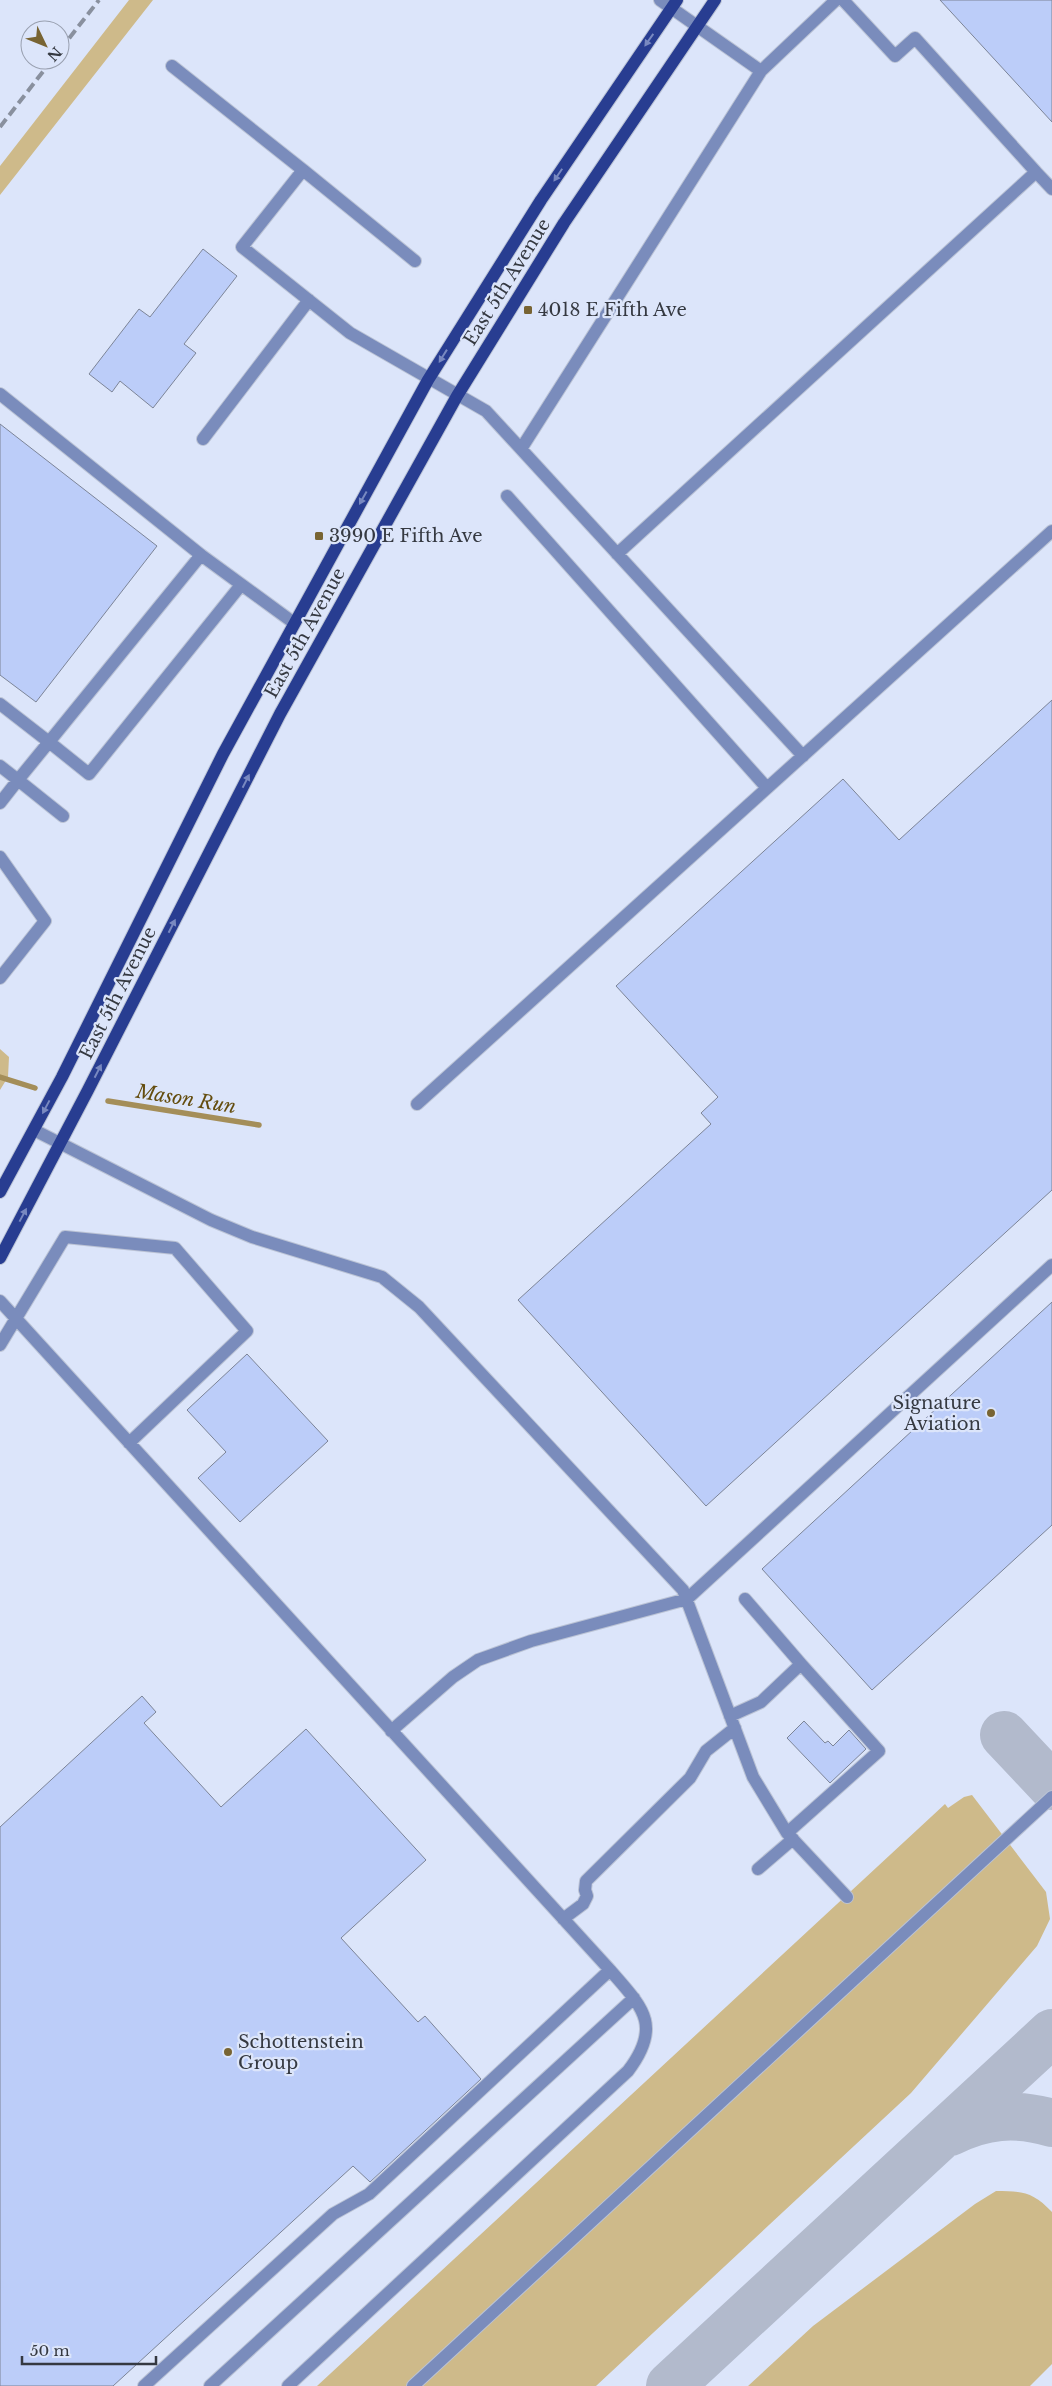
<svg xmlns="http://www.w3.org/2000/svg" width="1052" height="2386" font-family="'Libre Baskerville',serif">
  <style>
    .green { fill: #ceba8a }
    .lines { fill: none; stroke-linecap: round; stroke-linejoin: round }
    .stream { stroke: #a48e59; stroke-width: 5.5 }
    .taxiway { stroke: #b2bacc; stroke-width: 48 }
    .building { fill: #bccdf9; stroke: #7c8497 }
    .minor-casing { stroke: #bbc3d5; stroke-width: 14 }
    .major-casing { stroke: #bbc3d5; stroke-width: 14 }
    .minor { stroke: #7a8cbc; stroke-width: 12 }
    .major { stroke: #283d91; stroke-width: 12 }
    .rail { stroke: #89909e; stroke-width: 4; stroke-dasharray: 10 5; stroke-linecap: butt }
    .oneway { fill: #7989c0 }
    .poi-dot { fill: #786433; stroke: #dce5fa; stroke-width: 2 }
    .labels { text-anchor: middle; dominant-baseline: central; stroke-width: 4.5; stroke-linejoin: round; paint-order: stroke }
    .street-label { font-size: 18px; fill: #353941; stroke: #dce5fa }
    .poi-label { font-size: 18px; fill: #353941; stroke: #dce5fa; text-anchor: start }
    .water-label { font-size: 19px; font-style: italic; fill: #644d0f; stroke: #dce5fa }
  </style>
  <rect width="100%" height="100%" fill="#dce5fa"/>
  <path class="green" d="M129 0H153L0 195V166Z
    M0 1049 9 1057 8 1077 0 1090Z
    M972 1795 1046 1892 1050 1919 1037 1946 911 2093 596 2386H317L945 1804 948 1808 964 1797Z
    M996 2191C1023 2191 1033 2192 1052 2212V2364L1030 2386H748L813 2326 975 2204Z"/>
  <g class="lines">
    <path class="stream" d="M0 1077 35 1088
      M108 1101 259 1125"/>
    <path class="taxiway" d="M1004 1735 1052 1786
      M950 2132C984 2115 1015 2112 1052 2123
      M670 2386 1052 2033"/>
  </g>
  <path class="building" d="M940 0H1052V122Z
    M203 249 237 276 184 344 196 353 153 408 120 381 112 392 89 374 139 309 150 317Z
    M0 424 157 546 36 702 0 675Z
    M1052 700V1190L706 1506 518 1300 711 1124 701 1113 718 1097 616 986 843 779 899 840Z
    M1052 1302V1525L872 1690 762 1569Z
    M247 1354 328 1441 240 1522 198 1478 226 1452 187 1410Z
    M142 1696 156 1712 144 1723 221 1807 306 1729 426 1860 341 1938 418 2022 425 2016 481 2079 370 2182 353 2166 113 2386H0V1827Z
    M804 1721 825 1743 828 1741 833 1746 849 1730 866 1749 830 1783 787 1738Z"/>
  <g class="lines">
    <g class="minor-casing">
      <path id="minor" d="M172 66 303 170 242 247 350 333 486 411 803 756
        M761 71 836 0
        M303 170 415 261
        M1036 172 1052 189
        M0 394 201 555 294 623
        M203 439 309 300
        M521 449 761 71 660 0
        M507 496 767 788
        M617 554 1036 172 915 38 895 56 843 0
        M201 555 49 742 89 774 241 585
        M0 704 49 742 18 780 63 816
        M0 766 18 780 0 803
        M0 857 45 921 0 978
        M417 1104 1052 531
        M34 1130 211 1220 252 1237 382 1277 419 1307 683 1590 753 1777 787 1833 847 1897
        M0 1301 610 1970C642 2007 663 2025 628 2071L288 2386
        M0 1345 65 1237 175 1248 247 1331 129 1443
        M730 1716 761 1702 801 1664 745 1599
        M391 1731 453 1677 478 1660 531 1641 687 1599 1052 1265
        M787 1833 879 1751 801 1664
        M758 1869 793 1839
        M563 1919 583 1904 587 1896 585 1890 586 1881 690 1778 706 1751 735 1728
        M144 2386 333 2214 369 2194 610 1970
        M210 2386 634 1998
        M413 2386 1052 1797"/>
    </g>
    <g class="major-casing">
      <path id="major" d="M0 1192 62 1077 223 754 428 380 541 200 677 0
        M0 1258 88 1090 280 714 457 396 564 223 715 0"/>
    </g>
    <use href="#minor" class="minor"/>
    <use href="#major" class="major"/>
    <path class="rail" d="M60 50 99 0
      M0 127 52 60"/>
  </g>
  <defs><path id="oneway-solid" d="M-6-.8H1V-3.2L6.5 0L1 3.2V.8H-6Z" transform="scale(1.25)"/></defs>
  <g class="oneway">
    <use href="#oneway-solid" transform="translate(649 40) rotate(125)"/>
    <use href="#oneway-solid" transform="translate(558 175) rotate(124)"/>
    <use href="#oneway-solid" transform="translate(443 356) rotate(122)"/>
    <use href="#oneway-solid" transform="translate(363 498) rotate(119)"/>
    <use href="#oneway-solid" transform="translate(246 781) rotate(-63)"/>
    <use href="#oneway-solid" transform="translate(172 926) rotate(-63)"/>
    <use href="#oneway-solid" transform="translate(98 1071) rotate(-63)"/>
    <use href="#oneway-solid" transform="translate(46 1107) rotate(118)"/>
    <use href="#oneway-solid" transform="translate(23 1215) rotate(-62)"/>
  </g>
  <g class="poi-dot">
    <rect x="523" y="305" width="10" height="10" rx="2.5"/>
    <rect x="314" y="531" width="10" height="10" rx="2.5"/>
    <circle cx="991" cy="1413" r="5"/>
    <circle cx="228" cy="2052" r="5"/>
  </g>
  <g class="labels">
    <g class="street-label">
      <text transform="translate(507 282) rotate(-58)">East 5th Avenue</text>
      <text transform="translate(305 633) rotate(-61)">East 5th Avenue</text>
      <text transform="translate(118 993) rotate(-63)">East 5th Avenue</text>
    </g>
    <g class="poi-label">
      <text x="538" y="310">4018 E Fifth Ave</text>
      <text x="329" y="536">3990 E Fifth Ave</text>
      <text x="981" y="1403" text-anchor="end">Signature<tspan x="981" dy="21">Aviation</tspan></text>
      <text x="238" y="2042">Schottenstein<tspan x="238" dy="21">Group</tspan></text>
    </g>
    <g class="water-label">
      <text transform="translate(186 1099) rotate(9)">Mason Run</text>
    </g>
  </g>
  <g transform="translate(45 45) rotate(133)"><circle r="24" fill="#dce5fa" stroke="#99a0b0"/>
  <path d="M0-4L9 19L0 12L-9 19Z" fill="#786433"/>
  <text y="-8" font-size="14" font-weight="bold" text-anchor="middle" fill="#353941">N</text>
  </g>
  <path d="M22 2356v8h134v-8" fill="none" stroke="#353941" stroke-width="2.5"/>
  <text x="30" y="2356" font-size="15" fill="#353941" stroke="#dce5fa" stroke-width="4" paint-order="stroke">50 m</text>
</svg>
